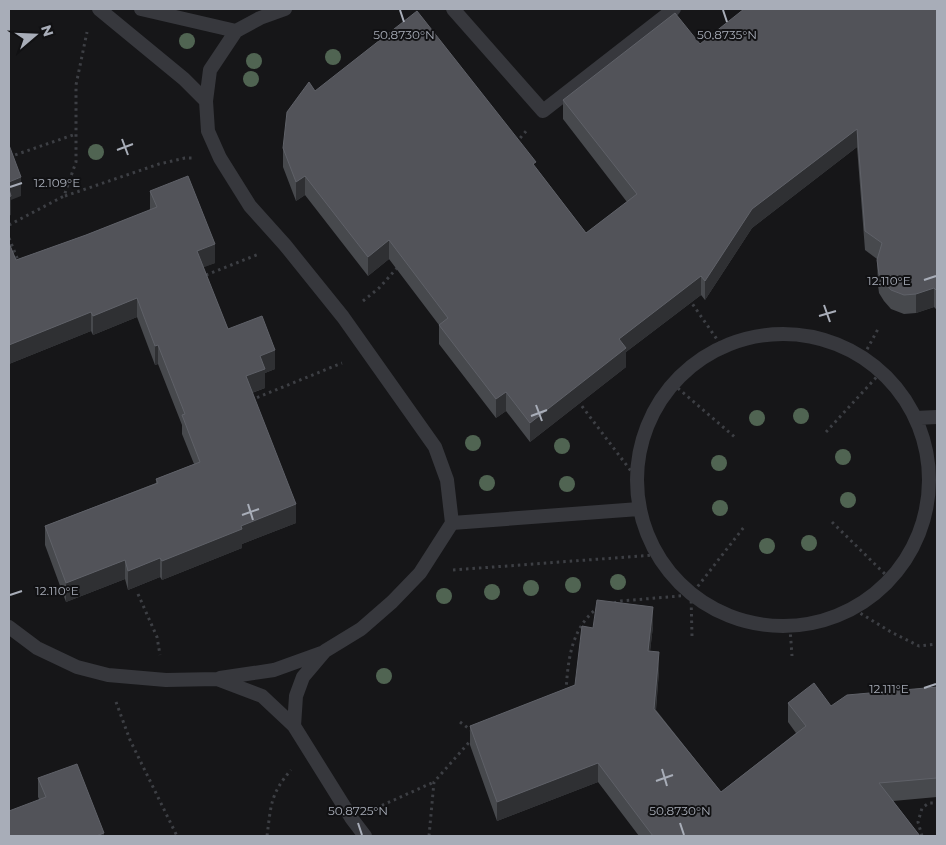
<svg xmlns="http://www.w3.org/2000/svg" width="946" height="845" font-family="Montserrat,sans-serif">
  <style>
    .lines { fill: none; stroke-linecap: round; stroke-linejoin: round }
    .path { stroke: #3d3f44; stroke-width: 3; stroke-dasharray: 2.5 4; stroke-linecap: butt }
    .lane { stroke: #37383d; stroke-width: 14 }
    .tree { fill: #506452 }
    .wall { fill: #47494d }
    .shaded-wall { fill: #2f3033 }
    .building { fill: #525359; stroke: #5f6168 }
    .ticks { fill: none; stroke: #a8adb8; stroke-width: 2 }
    .ticks-label { font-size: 12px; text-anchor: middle; fill: #a8adb8; stroke: #111113; stroke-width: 4; stroke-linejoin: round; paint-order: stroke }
  </style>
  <rect width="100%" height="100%" fill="#161618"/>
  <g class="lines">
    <path class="path" d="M516 143 527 130
      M9 157 76 134
      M65 196 159 164 185 158H193
      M9 225 64 196 76 162V85L87 32
      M9 238 19 263
      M206 275 259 254
      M689 299 723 348
      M363 301 379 288 398 267
      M864 355 878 329
      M673 384 737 439
      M251 400 342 363
      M578 401 637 479
      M826 432 883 370
      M832 522 891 580
      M453 570 654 555
      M138 594 157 637 160 655
      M614 603 621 601 691 595
      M855 610 891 632 919 646 937 644
      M790 628 792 656
      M692 636 691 595 744 527
      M566 691C568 660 571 627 599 607
      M116 702 130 740 177 836
      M460 722 472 731
      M376 808 434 782
      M267 836C271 806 270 794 291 770
      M429 836 434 782 472 739
      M922 836 918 822 922 808 929 803H937"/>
    <path class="lane" d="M99 9 184 79 206 101
      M141 9 236 31
      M285 9 260 18 236 31 210 70 206 101 208 131 220 158 250 206 285 245 343 317 435 447 447 480 452 523 420 573 392 602 361 629 325 651 303 677 296 696 294 726 352 819 365 836
      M453 9 543 111 674 9
      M637 480a146 146 0 1 1 292 0a146 146 0 1 1-292 0Z
      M915 418 937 417
      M452 523 639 509
      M9 627 37 648 77 667 108 675 166 680 217 679 262 696 294 726
      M220 678 274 670 324 652"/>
  </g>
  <g class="tree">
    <circle cx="187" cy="41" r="8"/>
    <circle cx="333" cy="57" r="8"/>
    <circle cx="254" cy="61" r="8"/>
    <circle cx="251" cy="79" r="8"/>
    <circle cx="96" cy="152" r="8"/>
    <circle cx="801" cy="416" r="8"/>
    <circle cx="757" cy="418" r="8"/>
    <circle cx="473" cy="443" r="8"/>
    <circle cx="562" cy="446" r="8"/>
    <circle cx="843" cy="457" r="8"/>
    <circle cx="719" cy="463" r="8"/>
    <circle cx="487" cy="483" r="8"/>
    <circle cx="567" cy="484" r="8"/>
    <circle cx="848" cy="500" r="8"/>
    <circle cx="720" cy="508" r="8"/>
    <circle cx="809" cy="543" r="8"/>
    <circle cx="767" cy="546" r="8"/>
    <circle cx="618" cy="582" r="8"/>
    <circle cx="573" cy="585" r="8"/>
    <circle cx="531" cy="588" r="8"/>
    <circle cx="492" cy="592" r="8"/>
    <circle cx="444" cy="596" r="8"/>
    <circle cx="384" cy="676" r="8"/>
  </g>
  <path class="wall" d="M937 9V310L934 307 916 313 904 314 891 309 884 301 879 293 878 285 877 259 865 250 857 147 752 228 705 300 701 295 626 352V367L530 442 506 411 496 418 439 344V325L389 259 368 276 305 195 296 201 283 167V148L315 91 536 168 586 233 627 202 563 119V100L700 44Z
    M150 191 215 263 203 267 228 329 275 369 265 373V388L252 393 296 523 242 544V548L162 580 160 577 128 590 125 579 66 602 45 545V526L156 483V479L194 464 182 434V425L158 364 155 365 137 317 93 335 91 331 9 364V243L16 260 86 235 150 210Z
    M653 626 650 651 659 671 656 710 721 792 796 733 788 722V703L831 706 937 687V797L893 801 920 836H639L598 782 497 821 470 745V726L575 685Z
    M38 778 104 836 39 799 38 797Z"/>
  <path class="shaded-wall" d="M857 129V147L752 228 705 300V281L752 209Z
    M305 176V195L296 201V182Z
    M21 177V196L11 200V215L9 216V182Z
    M389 240V259L368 276V257Z
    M215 244V263L197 270V251Z
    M701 276V295L626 352V367L530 442V423L619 339Z
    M934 288V307L916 313V294Z
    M137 298V317L93 335V316Z
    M91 312V331L9 364V345Z
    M158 345V364L155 365V346Z
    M275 350V369L265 373V388L246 395V376L260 356Z
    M506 392V411L496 418V399Z
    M296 504V523L242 544V548L162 580V561L241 526Z
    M160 558V577L128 590V571Z
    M125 560V579L66 602V583Z
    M653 607V626L648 670V651Z
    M659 652V671L654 728V709Z
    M598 763V782L497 821V802Z
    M104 833V836H96Z"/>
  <path class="building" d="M744 9H937V291L934 288 916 294 904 295 891 290 884 282 879 274 877 260 882 243 865 231 857 129 752 209 705 281 701 276 619 339 626 348 530 423 506 392 496 399 439 325 448 318 389 240 368 257 305 176 296 182 283 148 287 112 309 82 315 91 417 11 536 162 533 164 586 233 637 194 563 100 675 13 700 44Z
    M9 145 21 177 9 182Z
    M188 176 215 244 197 251 228 329 262 316 275 350 260 356 265 369 246 376 296 504 241 526 242 529 162 561 160 558 128 571 125 560 66 583 45 526 158 483 156 479 200 462 182 415 185 414 158 345 155 346 137 298 93 316 91 312 9 345V243L16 260 86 235 157 207 150 191Z
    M9 189 11 196 9 197Z
    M597 600 653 607 648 651 659 652 654 709 721 792 806 726 788 703 814 683 831 706 847 695 937 687V778L879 783 920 836H653L598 763 497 802 470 726 575 685 582 626 593 628Z
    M77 764 104 833 96 836H9V811L46 797 38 778Z"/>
  <path class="ticks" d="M400 10 404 22M723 10 727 22M122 139 128 155M117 150 133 144M10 187 22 183M924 280 936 276M824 305 830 322M819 316 836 311M536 405 542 421M531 416 547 410M248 504 253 520M242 515 259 509M10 595 22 591M924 688 936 684M662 769 667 786M656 781 673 775M358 823 362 835M680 823 684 835"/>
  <g class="ticks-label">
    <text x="404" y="39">50.8730°N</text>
    <text x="727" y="39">50.8735°N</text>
    <text x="57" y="187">12.109°E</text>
    <text x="889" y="285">12.110°E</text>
    <text x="57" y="595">12.110°E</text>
    <text x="889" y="693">12.111°E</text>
    <text x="358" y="815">50.8725°N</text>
    <text x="680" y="815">50.8730°N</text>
  </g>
  <rect width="946" height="845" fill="none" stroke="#a8adb8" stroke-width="20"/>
  <g transform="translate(35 35) rotate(71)" stroke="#111113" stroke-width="4" paint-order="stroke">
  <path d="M0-4L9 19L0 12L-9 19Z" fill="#a8adb8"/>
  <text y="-8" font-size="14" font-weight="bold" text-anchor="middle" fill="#a8adb8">N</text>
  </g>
</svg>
